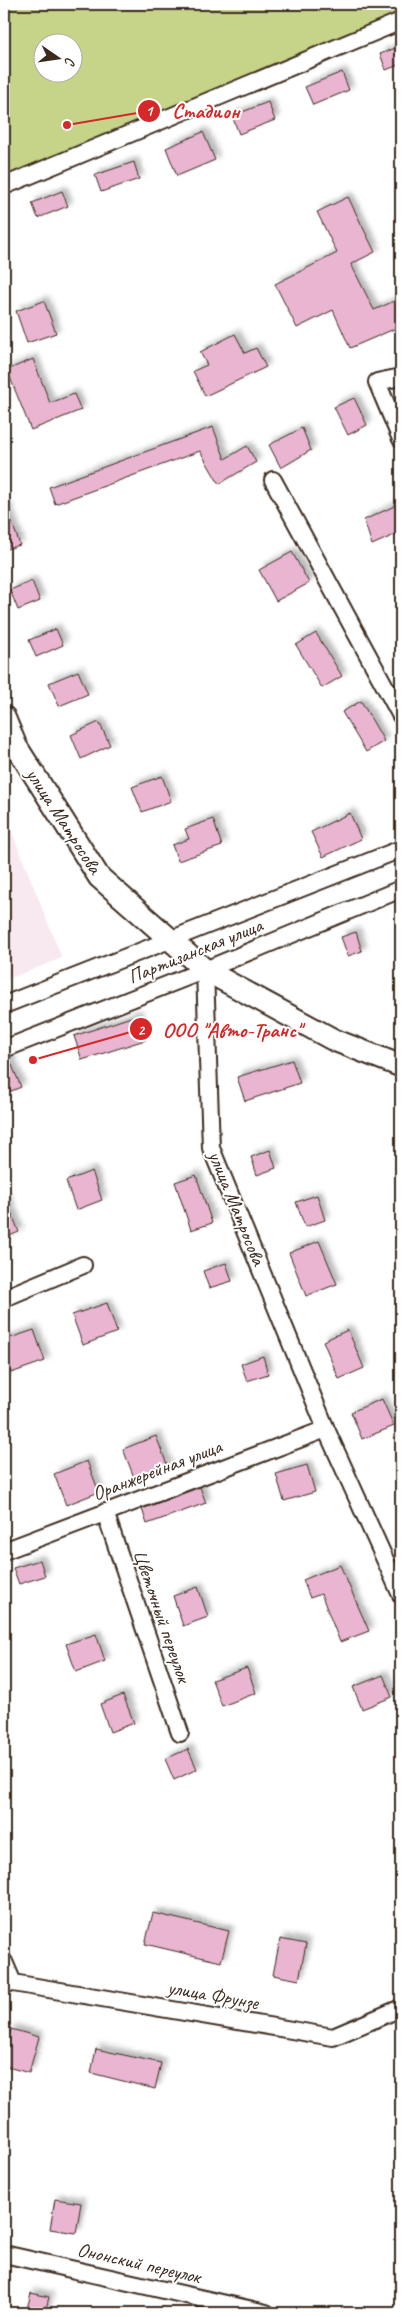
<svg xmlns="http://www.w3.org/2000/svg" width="405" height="2317" font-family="Caveat,sans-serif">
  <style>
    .built { fill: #f8e9f1 }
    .green { fill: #c5d488; stroke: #807f53; fill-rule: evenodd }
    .building { fill: #e9b5d1; stroke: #3b2a1e; filter: url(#shadow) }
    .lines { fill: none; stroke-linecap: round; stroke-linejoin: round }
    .minor-casing { stroke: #3b2a1e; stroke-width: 20 }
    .major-casing { stroke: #3b2a1e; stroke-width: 25 }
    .minor { stroke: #fff; stroke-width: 16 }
    .major { stroke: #fff; stroke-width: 21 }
    .labels { text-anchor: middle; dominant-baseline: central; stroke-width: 4; stroke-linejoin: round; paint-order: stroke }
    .street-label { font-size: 20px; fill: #3b2a1e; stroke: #fff }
    .leader { fill: none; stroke: #d62828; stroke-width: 2 }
    .callout-dot { fill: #d62828; stroke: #fff; stroke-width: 2 }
    .mark-label { font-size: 15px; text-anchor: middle; font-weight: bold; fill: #fff }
    .callout-label { font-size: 21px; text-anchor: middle; font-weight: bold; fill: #d62828; stroke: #fff; stroke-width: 4; stroke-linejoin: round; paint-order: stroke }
  </style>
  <defs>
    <filter id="shadow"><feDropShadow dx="4.5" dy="-4.5" stdDeviation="2.5" flood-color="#0004"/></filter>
  </defs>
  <rect width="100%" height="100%" fill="#fff"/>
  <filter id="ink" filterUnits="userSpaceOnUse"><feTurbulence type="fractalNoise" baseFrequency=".02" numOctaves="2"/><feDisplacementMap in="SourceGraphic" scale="10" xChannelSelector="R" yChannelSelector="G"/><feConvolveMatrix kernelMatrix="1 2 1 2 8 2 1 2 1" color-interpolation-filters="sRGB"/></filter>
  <g filter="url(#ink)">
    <path class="built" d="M4 812 62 958 4 981Z"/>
    <path class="green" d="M4 4H401V13L4 177ZM42 42H72V72H42Z"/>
    <path class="building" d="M401 46V64L386 70 380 54Z
      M342 72 349 90 313 105 305 87Z
      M268 102 275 120 239 134 232 116Z
      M203 132 215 160 177 176 166 148Z
      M134 162 139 179 101 192 95 175Z
      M62 191 68 206 38 218 32 203Z
      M348 197 375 252 351 264 374 310 401 298V326L350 348 333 310 297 328 275 284 337 253 317 212Z
      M44 301 56 333 27 343 16 311Z
      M235 334 245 353 256 348 266 367 205 396 193 371 207 365 200 352Z
      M33 359 50 403 74 394 81 410 31 430 7 370Z
      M354 398 367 425 348 435 334 407Z
      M213 427 225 459 247 446 256 462 219 484 200 451 55 504 49 487Z
      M302 428 311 450 281 468 269 445Z
      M401 503V532L372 545 364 520Z
      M4 506H6L20 545 4 550Z
      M292 552 309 583 276 601 259 570Z
      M32 581 40 601 18 610 10 590Z
      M56 629 63 645 36 657 29 640Z
      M316 633 342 676 322 688 296 645Z
      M78 671 88 694 59 706 49 683Z
      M361 701 384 741 366 752 342 712Z
      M99 722 110 745 81 759 71 735Z
      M162 776 171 801 142 812 132 787Z
      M350 813 361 839 323 857 311 832Z
      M213 819 222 846 178 861 172 845 189 839 185 829Z
      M356 932 362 951 348 956 341 937Z
      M137 1015 145 1040 82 1060 74 1036Z
      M9 1058 21 1087 4 1094V1059Z
      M292 1060 300 1083 245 1101 237 1077Z
      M270 1150 276 1168 257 1175 251 1157Z
      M92 1171 102 1200 76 1210 66 1181Z
      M196 1175 212 1223 191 1230 175 1182Z
      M4 1194 19 1232 4 1238Z
      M317 1195 325 1220 305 1227 296 1202Z
      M319 1241 337 1284 306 1296 289 1253Z
      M226 1263 232 1281 209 1288 203 1271Z
      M107 1303 117 1332 83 1345 72 1315Z
      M34 1330 45 1361 11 1373 4 1352V1340Z
      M348 1330 364 1368 339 1379 323 1341Z
      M263 1356 268 1374 247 1381 241 1364Z
      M382 1399 394 1426 362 1439 351 1412Z
      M156 1436 168 1467 135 1480 123 1449Z
      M87 1461 99 1492 66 1505 54 1474Z
      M307 1465 315 1492 284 1501 276 1474Z
      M200 1487 206 1503 147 1524 142 1509Z
      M40 1560 45 1576 19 1584 13 1568Z
      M340 1565 369 1631 340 1642 321 1594 310 1598 303 1580Z
      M198 1587 208 1617 183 1626 173 1596Z
      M96 1634 105 1661 76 1672 66 1644Z
      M247 1668 256 1693 222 1706 212 1680Z
      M383 1675 392 1697 362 1709 353 1687Z
      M123 1695 134 1723 110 1732 100 1704Z
      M188 1749 197 1769 174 1780 165 1759Z
      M153 1913 229 1931 221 1962 145 1944Z
      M280 1939 306 1944 299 1980 273 1975Z
      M11 2029 39 2037 29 2073 4 2066V2056Z
      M96 2049 161 2063 155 2089 91 2073Z
      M55 2199 81 2203 76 2233 50 2229Z
      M31 2293 49 2297 45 2313H26Z"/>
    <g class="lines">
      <g class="minor-casing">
        <path id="minor" d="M4 186 401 21
          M401 377 377 382 401 439
          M273 480 401 716
          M205 970 211 1148 326 1429 401 1595
          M4 1005 401 849
          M4 1049 205 970 401 889
          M4 1298 83 1265
          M105 1512 180 1733
          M4 1551 326 1429
          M4 1962 13 1983
          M13 1983 333 2037 401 2008
          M4 2254 266 2313"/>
      </g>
      <g class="major-casing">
        <path id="major" d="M4 717 16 746 99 877 205 970 334 1040 401 1066"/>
      </g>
      <use href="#minor" class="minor"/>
      <use href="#major" class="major"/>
    </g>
  </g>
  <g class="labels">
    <g class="street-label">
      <text transform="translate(64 821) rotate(57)">улица Матросова</text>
      <text transform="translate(195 951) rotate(-22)">Партизанская улица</text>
      <text transform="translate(237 1208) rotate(68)">улица Матросова</text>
      <text transform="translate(157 1470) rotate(-21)">Оранжерейная улица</text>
      <text transform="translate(162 1616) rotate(71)">Цветочный переулок</text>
      <text transform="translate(213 1995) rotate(10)">улица Фрунзе</text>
      <text transform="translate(139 2263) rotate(13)">Ононский переулок</text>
    </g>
  </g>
  <path class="leader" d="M67 125L149 111M33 1060L141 1029"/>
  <g class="callout-dot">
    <circle cx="67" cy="125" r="5"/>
    <circle cx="33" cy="1060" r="5"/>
    <circle cx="149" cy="111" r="12"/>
    <circle cx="141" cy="1029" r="12"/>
  </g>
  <g class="mark-label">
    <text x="149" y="116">1</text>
    <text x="141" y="1035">2</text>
  </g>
  <g class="callout-label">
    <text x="206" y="118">Стадион</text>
    <text x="232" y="1037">ООО "Авто-Транс"</text>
  </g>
  <rect width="405" height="2317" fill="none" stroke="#fff" stroke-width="20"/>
  <rect x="10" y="10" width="385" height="2297" fill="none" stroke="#3b2a1e" stroke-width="2" filter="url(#ink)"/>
  <g transform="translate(58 58) rotate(103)"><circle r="24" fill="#ffffff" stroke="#b1aaa5"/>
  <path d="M0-4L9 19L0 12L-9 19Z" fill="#3b2a1e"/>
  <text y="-8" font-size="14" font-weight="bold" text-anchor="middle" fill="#3b2a1e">С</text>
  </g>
</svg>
